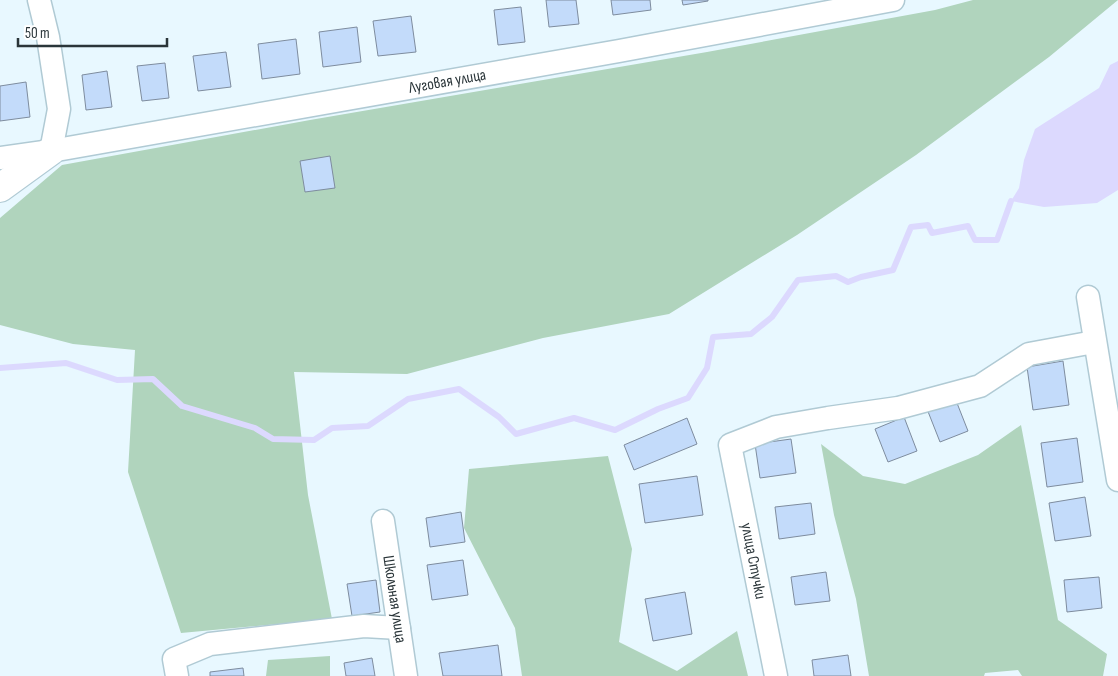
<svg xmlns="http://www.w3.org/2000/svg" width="1118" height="676" font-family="'Sofia Sans Condensed',sans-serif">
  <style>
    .green { fill: #b0d4bd }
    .water { fill: #dcd9fe }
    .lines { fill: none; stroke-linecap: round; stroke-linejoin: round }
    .stream { stroke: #dcd9fe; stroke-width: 6 }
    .building { fill: #c3dbfa; stroke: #7e8c9e }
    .street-casing { stroke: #b0cad4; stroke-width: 25 }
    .secondary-casing { stroke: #b0cad4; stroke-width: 30 }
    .street { stroke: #fff; stroke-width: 22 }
    .secondary { stroke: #fff; stroke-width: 28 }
    .labels { text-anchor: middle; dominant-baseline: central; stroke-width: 5; stroke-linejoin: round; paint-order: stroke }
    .street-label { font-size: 16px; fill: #2a3539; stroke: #fff }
  </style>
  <rect width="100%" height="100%" fill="#e8f8ff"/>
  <path class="green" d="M973 0H1118L1049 57 916 155 797 235 669 314 543 338 407 374 294 372 308 495 332 619 181 633 128 472 135 350 73 344 0 325V218L62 165 310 120 707 52 935 10Z
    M1021 425 1058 620 1107 654 1103 676H1022L1018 670 985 673 984 676H869L856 599 834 515 821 444 863 476 905 484 978 455Z
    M608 456 632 549 619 642 677 671 737 631 748 676H522L515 628 464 528 469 469Z
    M330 656V676H266L268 660Z"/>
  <path class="water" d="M1118 61V190L1097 203 1044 207 1011 201 1019 188 1024 160 1035 129 1099 88 1110 65Z"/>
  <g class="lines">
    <path class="stream" d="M0 368 66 363 117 380 153 379 182 406 255 428 273 439 314 440 332 428 368 426 408 399 459 389 499 417 516 434 574 418 615 430 658 409 688 398 707 368 713 337 751 334 772 317 798 280 836 276 848 282 861 277 893 270 911 227 928 225 932 233 968 226 975 240H997L1011 201"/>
  </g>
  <path class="building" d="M546 0H576L579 24 549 27Z
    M611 0H650L651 10 613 15Z
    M682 0H708V1L683 5Z
    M521 7 525 42 498 45 494 10Z
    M411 16 416 52 378 56 373 21Z
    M357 27 361 62 323 67 319 32Z
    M296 39 300 74 262 79 258 44Z
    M226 52 231 87 198 91 193 56Z
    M165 63 169 98 142 101 137 66Z
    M107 71 112 107 86 110 82 75Z
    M26 82 30 117 0 121V86Z
    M330 156 335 188 305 192 300 161Z
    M1063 361 1069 405 1033 410 1027 367Z
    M955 398 968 431 940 442 927 409Z
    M904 417 917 451 888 462 875 429Z
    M687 418 697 444 634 470 624 445Z
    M1077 438 1083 482 1047 487 1041 443Z
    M791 439 796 473 760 478 755 444Z
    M697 476 703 515 645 523 639 484Z
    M1085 497 1091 536 1055 541 1049 503Z
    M811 503 815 534 779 539 775 507Z
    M461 512 465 542 430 547 426 518Z
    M463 560 468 595 432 600 427 565Z
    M826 572 830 601 795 605 791 577Z
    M1099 577 1102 608 1067 612 1064 580Z
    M376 580 380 612 352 616 347 584Z
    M685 592 692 634 653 641 645 599Z
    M498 645 502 676H443L439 653Z
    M848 655 851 676H814L812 660Z
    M372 658 375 676H346L344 663Z
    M243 668 244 676H210V672Z"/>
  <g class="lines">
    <g class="street-casing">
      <g id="street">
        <path d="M39 0 48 37 59 109 51 151"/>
        <path id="s1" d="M0 158 51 151 619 51 893 0"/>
        <path d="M1088 297 1118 480"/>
        <path id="s2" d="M383 521 406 676"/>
        <path d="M177 676 174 659 210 644 364 626 399 628"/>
        <path d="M776 676 730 445 776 427 828 418 898 408 980 386 1029 354 1094 342"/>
      </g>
    </g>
    <g class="secondary-casing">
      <path id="secondary" d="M0 188 51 151"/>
    </g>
    <use href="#street" class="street"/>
    <use href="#secondary" class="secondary"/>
  </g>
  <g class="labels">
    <g class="street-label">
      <text stroke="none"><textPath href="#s1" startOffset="454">Луговая улица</textPath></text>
      <text transform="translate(753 561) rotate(79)">улица Стучки</text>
      <text stroke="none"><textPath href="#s2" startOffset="79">Школьная улица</textPath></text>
    </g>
  </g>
  <path d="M18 38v8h149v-8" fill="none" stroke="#2a3539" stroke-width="2.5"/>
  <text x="25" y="38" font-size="15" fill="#2a3539" stroke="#ffffff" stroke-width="4" paint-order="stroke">50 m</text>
</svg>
